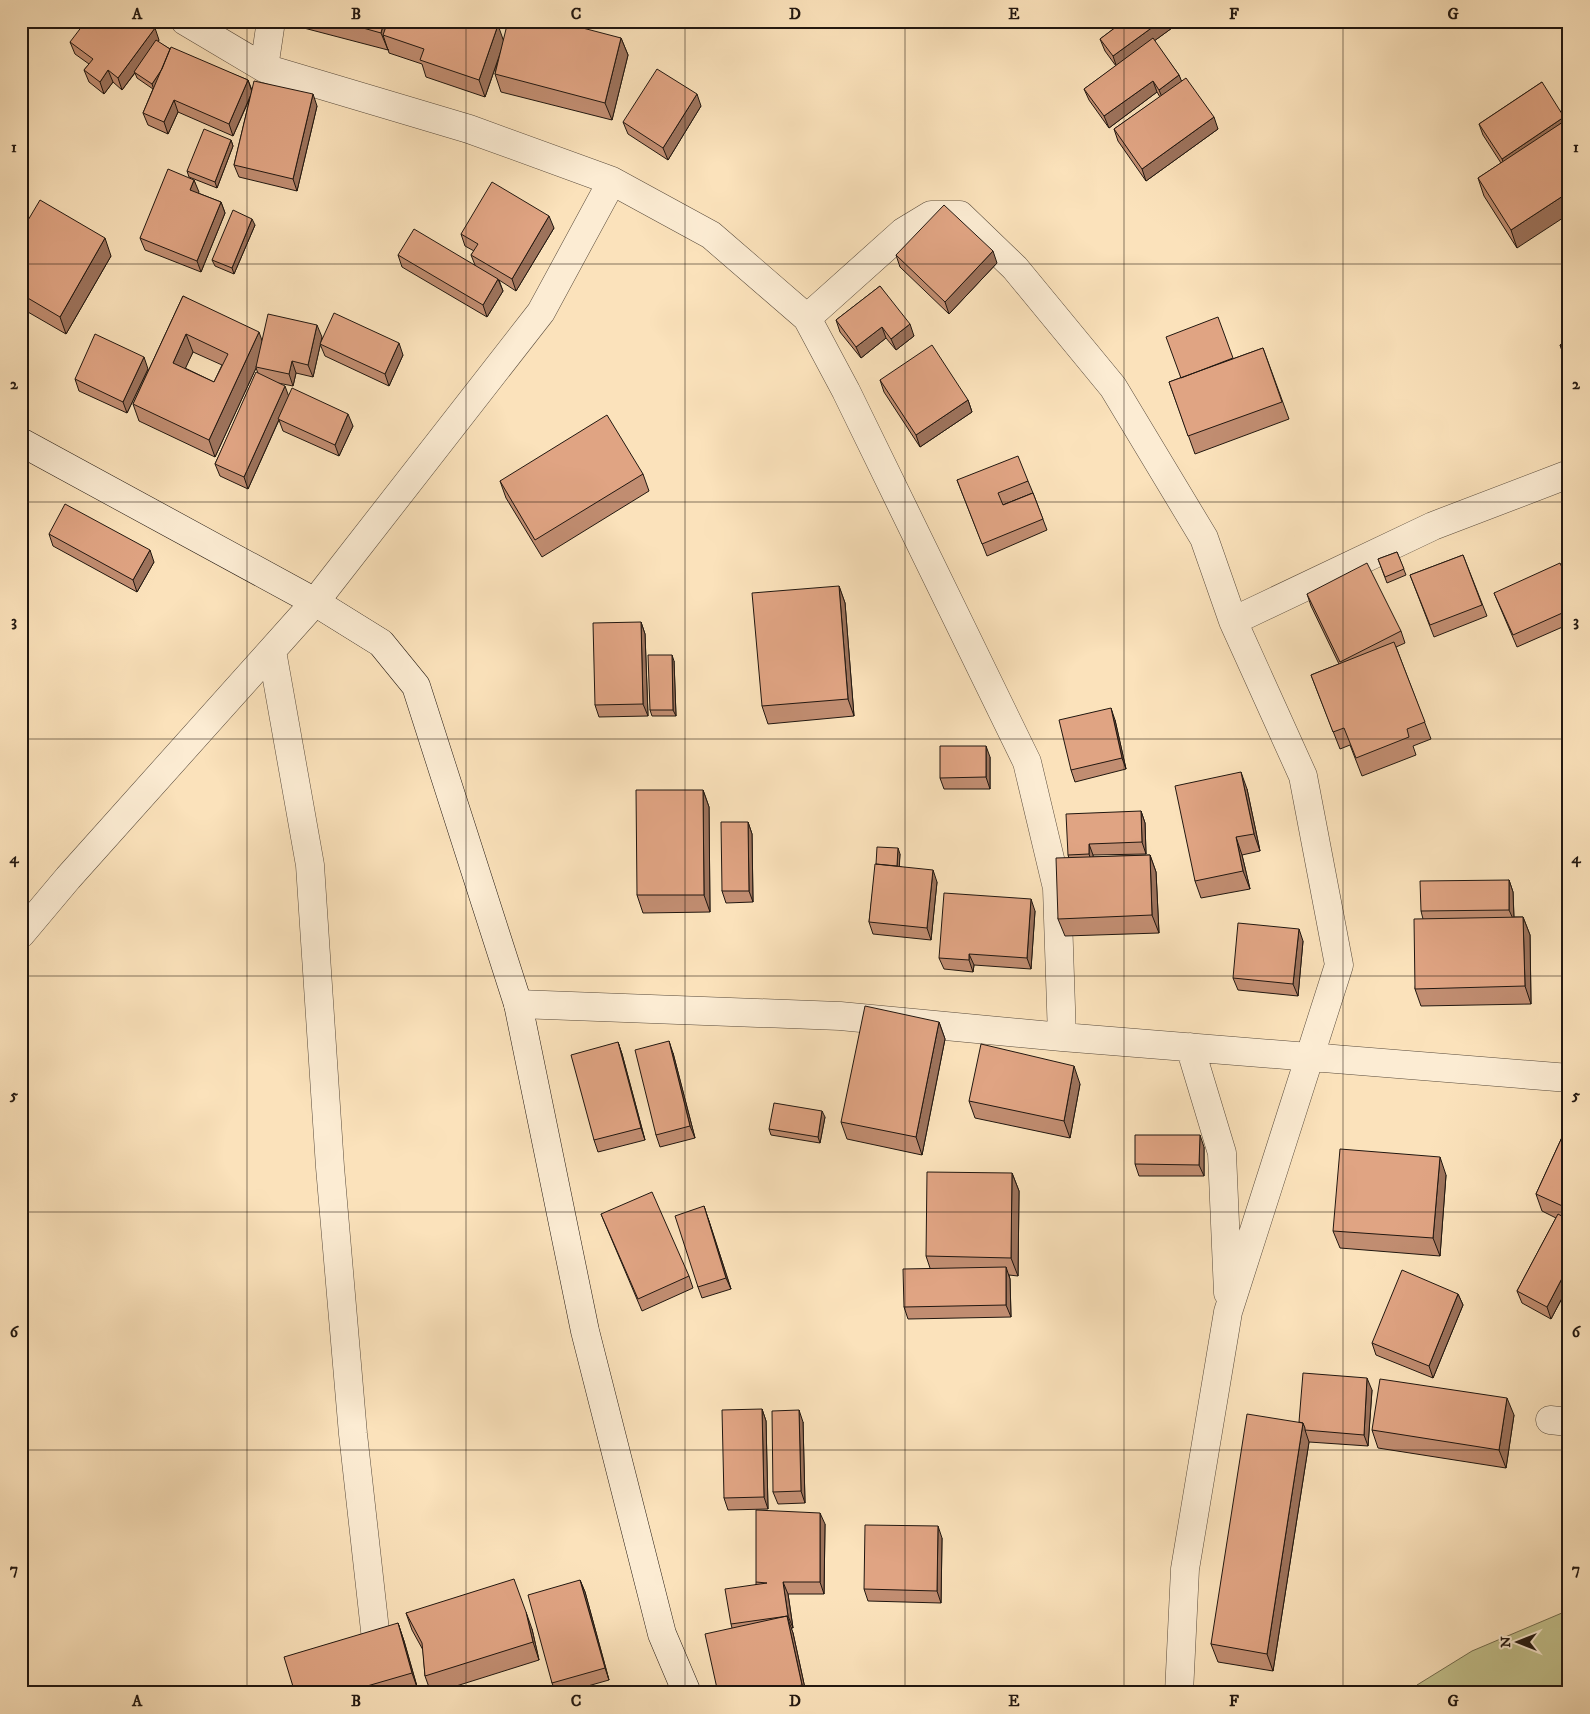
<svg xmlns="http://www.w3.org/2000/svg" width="1590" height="1714" font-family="'IM FELL DW Pica',serif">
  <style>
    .green { fill: #c3c28d; stroke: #726c4e }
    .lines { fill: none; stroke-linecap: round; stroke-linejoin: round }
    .minor-casing { stroke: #584a3b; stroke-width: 29 }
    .secondary-casing { stroke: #211710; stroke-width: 29 }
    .minor { stroke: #fcecd3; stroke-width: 28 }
    .secondary { stroke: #fcecd3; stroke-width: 28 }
    .wall { fill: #c18d71; stroke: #211710; fill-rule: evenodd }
    .shaded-wall { fill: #9d735c; stroke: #211710 }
    .building { fill: #e0a483; stroke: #211710; fill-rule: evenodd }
    .grid { fill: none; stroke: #211710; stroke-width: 1; stroke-opacity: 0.55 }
    .neatline { fill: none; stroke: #211710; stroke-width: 2 }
    .grid-label { font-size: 16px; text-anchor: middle; font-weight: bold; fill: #211710 }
  </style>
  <rect width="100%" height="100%" fill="#fbe2bb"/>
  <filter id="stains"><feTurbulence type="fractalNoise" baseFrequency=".004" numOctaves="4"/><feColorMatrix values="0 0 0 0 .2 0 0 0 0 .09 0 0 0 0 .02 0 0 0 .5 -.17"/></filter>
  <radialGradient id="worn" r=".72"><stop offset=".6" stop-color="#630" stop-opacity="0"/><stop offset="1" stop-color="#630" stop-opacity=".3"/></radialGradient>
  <path class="green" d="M1569 1610V1693H1410L1417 1685 1472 1651Z"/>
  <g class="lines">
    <g class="minor-casing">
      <path id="minor" d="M185 21 264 68 469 129 612 181 711 235 807 318 846 391 1027 762 1057 888 1062 1037
        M264 68 271 21
        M807 318 903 232 931 215H960L1015 268 1113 387 1204 538 1233 621 1303 776 1339 965 1228 1312 1185 1569 1179 1693
        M1233 621 1433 526 1569 474
        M272 651 310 865 330 1167 353 1434 382 1693
        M21 934 68 878 315 602 541 312 612 181
        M518 1004 840 1016 1062 1037 1569 1078
        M1190 1047 1222 1153 1228 1293
        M1550 1420 1569 1422"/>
    </g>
    <g class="secondary-casing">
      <path id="secondary" d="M21 442 315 602 381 643 416 686 518 1004 585 1331 662 1634 687 1693"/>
    </g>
    <use href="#minor" class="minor"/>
    <use href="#secondary" class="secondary"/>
  </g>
  <path class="wall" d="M298 21H489L503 39 621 38 628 55 612 120 501 92 495 74 498 60 485 97 426 77 422 64 389 53 388 49V50L300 27Z
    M1124 21H1169L1172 28 1154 41 1179 75 1181 81 1218 129 1146 181 1118 141 1114 129 1160 97 1157 92 1109 128 1089 100 1084 89 1116 66 1105 51 1100 39Z
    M159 40 158 42 170 49 248 80 252 90 317 106 297 191 239 177 234 165 250 98 233 136 178 112 168 134 148 125 143 113 153 89 137 78 135 73 122 90 113 82 104 94 89 82 84 70 89 64 75 54 70 42Z
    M1542 82 1517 248 1484 196 1478 178 1501 163 1483 135 1479 124Z
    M701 106 668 160 628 134 623 122Z
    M231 140 233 146 217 188 189 177 187 171Z
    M194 180 198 193 221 202 225 213 201 272 145 250 140 238Z
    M255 225 234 274 215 266 212 260Z
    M554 228 516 291 499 280 503 291 487 317 402 267 398 255 475 265 471 255 474 251 465 246 461 234Z
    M21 232 111 256 66 334 21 308Z
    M896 255 997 263 949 314 900 267Z
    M880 286 914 336 896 350 886 338 861 358 840 332 836 320Z
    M183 296 262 340 322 337 313 377 296 373 293 386 278 383 289 396 353 426 339 456 283 431 279 420 248 489 220 476 215 464 258 373 256 368 215 457 139 421 133 404ZM193 352 222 365 214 382 185 368Z
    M1569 340V365L1564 357 1560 345Z
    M320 344 403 355 389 386 325 356Z
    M1263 348 1289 419 1195 454 1169 382Z
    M148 369 127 413 79 391 75 379Z
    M880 380 968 400 972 412 920 447 884 392Z
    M643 474 649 491 542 557 506 498 500 481Z
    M957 480 1028 481 1033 493 1003 505 1033 493 1047 530 987 556Z
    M49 534 154 562 137 592 53 546Z
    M1397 552 1406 575 1387 583 1378 559Z
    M1463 555 1487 616 1434 637 1410 575Z
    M1569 583V629L1567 625 1517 647 1494 593Z
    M839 586 845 603 854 716 768 724 762 706Z
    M1307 594 1401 631 1405 643 1396 647 1431 739 1413 746 1416 755 1362 776 1350 745 1340 749 1311 675 1339 664 1311 606Z
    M641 622 645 634 648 716 599 717 595 705Z
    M674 661 676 716H652L650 710Z
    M1115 720 1126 769 1075 782 1071 770Z
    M990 757V789H944L940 778Z
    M1247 789 1260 851 1242 855 1250 889 1201 898 1195 881Z
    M703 790 709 807 710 912 643 913 637 895Z
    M1141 811 1145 823 1146 854 1093 855V857L1150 855 1156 872 1159 933 1065 936 1058 919 1069 858 1068 855Z
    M748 822 752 834 753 902 726 903 722 891Z
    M900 854 899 866 937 882 931 940 873 934 869 922 876 864Z
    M1509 880 1513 892 1514 917H1523L1530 935 1531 1004 1421 1006 1415 989 1423 919 1421 911Z
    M1035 911 1031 969 974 965 973 972 944 969 939 958Z
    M1303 941 1298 996 1238 990 1233 978Z
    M939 1022 945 1039 922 1155 847 1139 841 1122Z
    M618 1042 622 1054 645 1140 598 1152 594 1140Z
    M673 1053 695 1138 660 1147 656 1135Z
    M1080 1084 1070 1138 975 1118 969 1101Z
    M825 1117 820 1143 771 1135 769 1129Z
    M1569 1122V1285L1551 1319 1522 1303 1517 1291 1556 1218 1542 1211 1536 1194Z
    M1204 1147V1176H1139L1135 1164Z
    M1012 1173 1019 1191 1018 1276 1009 1275 1010 1279 1011 1317 908 1319 904 1307 930 1268 926 1256Z
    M1446 1175 1440 1256 1340 1248 1333 1231Z
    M601 1214 689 1276 693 1288 642 1311 606 1226Z
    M708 1218 731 1289 702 1298 698 1287Z
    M1458 1294 1463 1305 1433 1378 1376 1355 1372 1343Z
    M1372 1390 1368 1446 1309 1442 1273 1671 1218 1662 1211 1644 1299 1422Z
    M762 1409 766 1421 768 1509 728 1510 724 1498Z
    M1514 1415 1506 1468 1378 1448 1372 1430Z
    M803 1422 805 1503 778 1504 773 1492Z
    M825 1524 824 1594H788L793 1628H791L793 1633 806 1693H718L732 1628 731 1624 756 1584V1582Z
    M942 1538 941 1603 868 1601 864 1589Z
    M580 1580 585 1592 609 1680 563 1693H556L552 1683Z
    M406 1613 532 1629 539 1660 434 1693H431L425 1676 423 1650 412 1630Z
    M398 1623 404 1641 418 1690 409 1693H295Z"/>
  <path class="shaded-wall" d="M384 21H395L383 35 388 50 381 33Z
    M1161 21H1169L1172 28 1117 68 1113 56Z
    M498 25 504 42 485 97 479 80Z
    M155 28 159 40 122 90 118 78Z
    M621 38 628 55 612 120 605 103Z
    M173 52 154 90 152 84Z
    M108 70 113 82 104 94 100 82Z
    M1179 75 1184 87 1164 102 1159 90Z
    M248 80 252 92 233 136 229 124Z
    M1153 81 1157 92 1109 128 1104 116Z
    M313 94 317 106 297 191 293 179Z
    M697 94 701 106 668 160 663 148Z
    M174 100 178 112 168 134 164 122Z
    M1214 117 1218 129 1146 181 1142 169Z
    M1564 117 1569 129 1506 170 1502 159Z
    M231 140 233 146 217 188 215 182Z
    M194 180 199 192 195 201 190 190Z
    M1569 192V214L1517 248 1511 230Z
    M221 202 225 213 201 272 197 261Z
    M549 216 554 228 516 291 512 279Z
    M252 219 255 225 234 274 232 268Z
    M105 238 111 256 66 334 60 317Z
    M993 251 997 263 949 314 945 302Z
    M498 279 503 291 487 317 483 305Z
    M910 324 914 336 896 350 891 339Z
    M317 325 322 337 313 377 308 365Z
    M882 327 886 338 861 358 856 347Z
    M259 332 265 349 256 367V368L215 457 209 440Z
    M186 334 193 352 180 380 173 363Z
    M399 343 403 355 389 386 385 374Z
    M144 357 148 369 127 413 123 402Z
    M292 361 296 373 293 386 289 374Z
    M285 386 289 397 248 489 244 477Z
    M968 400 972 412 920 447 916 435Z
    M348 414 353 426 339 456 335 445Z
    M150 550 154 562 137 592 133 580Z
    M839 586 845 603 854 716 848 699Z
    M641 622 645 634 648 716 643 704Z
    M672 655 674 661 676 716 673 710Z
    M1111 708 1115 720 1126 769 1122 758Z
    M986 746 990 757V789L986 777Z
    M1241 772 1247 789 1260 851 1254 834Z
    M703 790 709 807 710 912 704 895Z
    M1141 811 1145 823 1146 854 1142 842Z
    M748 822 752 834 753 902 749 891Z
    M1236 837 1242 855 1250 889 1243 871Z
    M1089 844 1093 855V866L1089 854Z
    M898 848 900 854 899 872 897 866Z
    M1150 855 1156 872 1159 933 1152 915Z
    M933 870 937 882 931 940 927 928Z
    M1509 880 1513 892 1514 921 1509 910Z
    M1031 899 1035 911 1031 969 1027 958Z
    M1523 917 1530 935 1531 1004 1525 986Z
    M1299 929 1303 941 1298 996 1293 984Z
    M969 954 974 965 973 972 969 960Z
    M939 1022 945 1039 922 1155 916 1137Z
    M669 1041 673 1053 695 1138 690 1126Z
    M618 1042 622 1054 645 1140 641 1128Z
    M1074 1066 1080 1084 1070 1138 1064 1121Z
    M822 1111 825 1117 820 1143 818 1137Z
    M1200 1135 1204 1147V1176L1199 1165Z
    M1440 1157 1446 1175 1440 1256 1433 1238Z
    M1012 1173 1019 1191 1018 1276 1011 1258Z
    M704 1206 708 1218 731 1289 726 1278Z
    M1569 1265V1285L1551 1319 1547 1307Z
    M1006 1267 1010 1279 1011 1317 1006 1305Z
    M1458 1294 1463 1305 1433 1378 1429 1366Z
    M1367 1378 1372 1390 1368 1446 1364 1435Z
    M1507 1398 1514 1415 1506 1468 1499 1450Z
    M762 1409 766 1421 768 1509 764 1497Z
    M799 1410 803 1422 805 1503 801 1491Z
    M1303 1423 1306 1430H1305L1309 1442 1273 1671 1267 1654Z
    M820 1513 825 1524 824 1594 820 1582Z
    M938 1526 942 1538 941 1603 937 1591Z
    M580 1580 585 1592 609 1680 605 1668Z
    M783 1582 788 1594 793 1628 788 1616Z
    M526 1612 532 1629 539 1660 533 1642Z
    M787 1616 793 1633 806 1693H805L802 1685Z
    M398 1623 404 1641 418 1690 412 1673Z"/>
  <path class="building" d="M86 21H145L155 28 118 78 108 70 100 82 84 70 93 59 70 42Z
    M338 21H384L381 33Z
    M388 21H489L498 25 479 80 420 60 424 49 383 35Z
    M508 21H556L621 38 605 103 495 74Z
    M1124 21H1161L1113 56 1100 39Z
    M1153 38 1179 75 1159 90 1153 81 1104 116 1084 89Z
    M156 40 170 49 162 69 152 84 134 72Z
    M171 47 248 80 229 124 174 100 164 122 143 113Z
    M657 69 697 94 663 148 623 122Z
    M1186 78 1214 117 1142 169 1114 129Z
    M254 81 313 94 293 179 234 165Z
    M1542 82 1564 117 1502 159 1479 124Z
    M1569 118V192L1511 230 1478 178Z
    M204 129 231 140 215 182 187 171Z
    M168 169 194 180 190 190 221 202 197 261 140 238Z
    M492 182 549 216 512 279 471 255 478 244 461 234Z
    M40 200 105 238 60 317 21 294V232Z
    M944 205 993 251 945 302 896 255Z
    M233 210 252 219 232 268 212 260Z
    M414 229 498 279 483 305 398 255Z
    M880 286 910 324 891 339 882 327 856 347 836 320Z
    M183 296 259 332 209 440 133 404ZM186 334 228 354 214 382 173 363Z
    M334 313 399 343 385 374 320 344Z
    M268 314 317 325 308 365 292 361 289 374 256 367Z
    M1218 317 1233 358 1181 378 1166 337Z
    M95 334 144 357 123 402 75 379Z
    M1569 340V360L1560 345Z
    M932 345 968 400 916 435 880 380Z
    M1263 348 1282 402 1188 436 1169 382Z
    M256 372 285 386 244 477 215 464Z
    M292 388 348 414 335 445 278 419Z
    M607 415 643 474 535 540 500 481Z
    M1018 456 1028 481 998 493 1003 505 1033 493 1043 519 982 544 957 480Z
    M65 504 150 550 133 580 49 534Z
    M1397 552 1404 569 1385 577 1378 559Z
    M1463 555 1482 605 1430 625 1410 575Z
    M1367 563 1401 631 1340 662 1307 594Z
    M1560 563 1569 583V610L1513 635 1494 593Z
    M839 586 848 699 762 706 752 593Z
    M1569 617V627L1565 618Z
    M641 622 643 704 595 705 593 623Z
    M1394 642 1425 722 1407 729 1409 737 1356 758 1344 728 1333 732 1311 675Z
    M648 655H672L673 710H650Z
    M1111 708 1122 758 1071 770 1059 720Z
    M940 746H986V777L940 778Z
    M1241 772 1254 834 1236 837 1243 871 1195 881 1175 786Z
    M636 790H703L704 895H637Z
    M1141 811 1142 842 1089 844V854L1068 855 1066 814Z
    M721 822H748L749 891H722Z
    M877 847 898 848 897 866 876 864Z
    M1150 855 1152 915 1058 919 1056 858Z
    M875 864 933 870 927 928 869 922Z
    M1509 880V910L1421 911 1420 881Z
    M944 893 1031 899 1027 958 969 954V960L939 958Z
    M1523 917 1525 986 1415 989 1414 919Z
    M1238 923 1299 929 1293 984 1233 978Z
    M865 1006 939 1022 916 1137 841 1122Z
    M669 1041 690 1126 656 1135 635 1050Z
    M618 1042 641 1128 594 1140 571 1055Z
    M981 1044 1074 1066 1064 1121 969 1101Z
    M774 1103 822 1111 818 1137 769 1129Z
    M1569 1122V1209L1536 1194Z
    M1135 1135H1200L1199 1165 1135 1164Z
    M1340 1149 1440 1157 1433 1238 1333 1231Z
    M927 1172 1012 1173 1011 1258 926 1256Z
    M652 1192 689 1276 638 1299 601 1214Z
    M704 1206 726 1278 698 1287 675 1216Z
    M1558 1214 1569 1220V1265L1547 1307 1517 1291Z
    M1006 1267V1305L904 1307 903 1269Z
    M1402 1270 1458 1294 1429 1366 1372 1343Z
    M1303 1373 1367 1378 1364 1435 1305 1430V1428L1303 1423 1299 1422Z
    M1380 1379 1507 1398 1499 1450 1372 1430Z
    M762 1409 764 1497 724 1498 722 1410Z
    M799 1410 801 1491 773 1492 772 1411Z
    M1247 1414 1303 1423 1267 1654 1211 1644Z
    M756 1510 820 1513V1582H783L788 1616 731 1624 725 1589 767 1583 756 1582Z
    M865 1525 938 1526 937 1591 864 1589Z
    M514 1579 526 1612 533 1642 425 1676 422 1643 406 1613Z
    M580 1580 605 1668 552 1683 528 1595Z
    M787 1616 802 1685 766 1693H718L705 1634Z
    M398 1623 412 1673 343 1693H295L284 1657Z"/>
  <path class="grid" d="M247 21V1693M466 21V1693M685 21V1693M905 21V1693M1124 21V1693M1343 21V1693M21 264H1569M21 502H1569M21 739H1569M21 976H1569M21 1212H1569M21 1450H1569"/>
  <rect width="1590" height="1714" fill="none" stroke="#fbe2bb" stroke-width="55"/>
  <g transform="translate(1518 1642) rotate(270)" stroke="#fcecd3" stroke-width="4" paint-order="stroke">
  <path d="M0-4L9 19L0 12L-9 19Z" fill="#211710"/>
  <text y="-8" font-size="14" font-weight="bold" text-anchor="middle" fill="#211710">N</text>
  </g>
  <rect x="28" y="28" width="1534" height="1658" class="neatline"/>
  <g class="grid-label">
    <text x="137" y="19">A</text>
    <text x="356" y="19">B</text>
    <text x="576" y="19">C</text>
    <text x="795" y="19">D</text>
    <text x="1014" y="19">E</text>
    <text x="1234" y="19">F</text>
    <text x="1453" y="19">G</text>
    <text x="14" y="152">1</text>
    <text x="1576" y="152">1</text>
    <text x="14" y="389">2</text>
    <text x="1576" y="389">2</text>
    <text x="14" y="626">3</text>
    <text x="1576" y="626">3</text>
    <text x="14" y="863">4</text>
    <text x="1576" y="863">4</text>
    <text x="14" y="1100">5</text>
    <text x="1576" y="1100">5</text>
    <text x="14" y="1337">6</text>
    <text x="1576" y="1337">6</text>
    <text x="14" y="1574">7</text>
    <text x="1576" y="1574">7</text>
    <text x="137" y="1706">A</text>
    <text x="356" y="1706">B</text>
    <text x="576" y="1706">C</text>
    <text x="795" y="1706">D</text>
    <text x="1014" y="1706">E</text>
    <text x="1234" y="1706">F</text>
    <text x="1453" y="1706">G</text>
  </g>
  <rect width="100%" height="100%" filter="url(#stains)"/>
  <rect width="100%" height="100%" fill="url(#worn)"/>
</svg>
